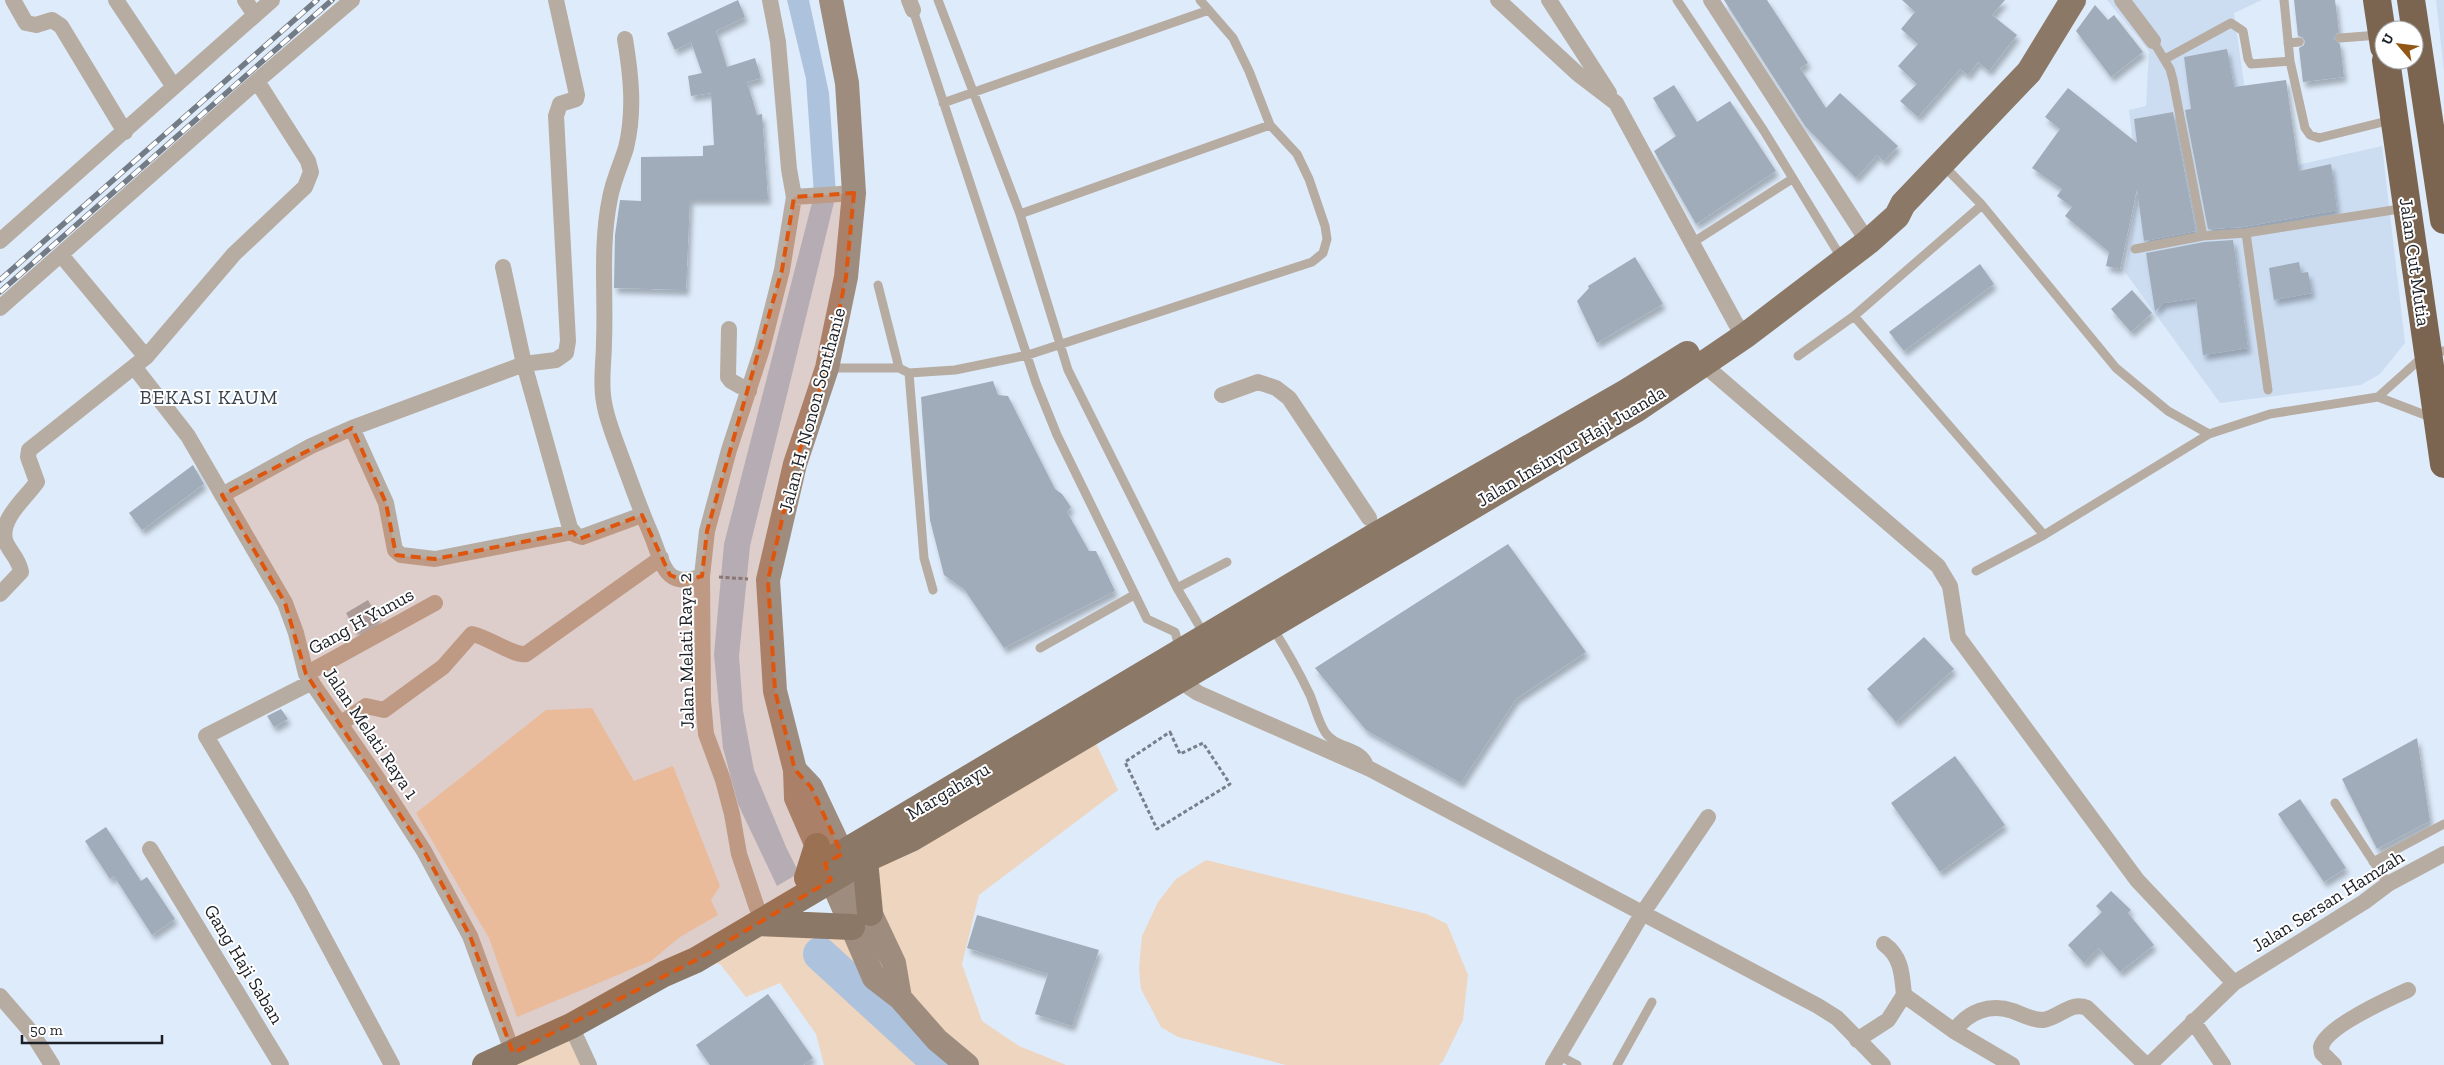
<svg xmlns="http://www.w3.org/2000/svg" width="2444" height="1065" font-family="'Zilla Slab',serif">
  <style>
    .built { fill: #ccddf2 }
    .green { fill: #eed5bf }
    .water { fill: #adc2dc }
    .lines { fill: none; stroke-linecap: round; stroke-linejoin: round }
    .river { stroke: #adc2dc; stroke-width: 34 }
    .building { fill: #a0acba; filter: url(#shadow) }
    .path { stroke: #777f8a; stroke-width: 3; stroke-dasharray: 4 2.5; stroke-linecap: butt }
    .lane { stroke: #b7aca2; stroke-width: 9 }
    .street { stroke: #b7aca2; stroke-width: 16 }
    .secondary { stroke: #9e8d7f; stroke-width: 24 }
    .primary { stroke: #8b7866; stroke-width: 26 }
    .highway { stroke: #7c6550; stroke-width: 28 }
    .rail-casing { stroke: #737c86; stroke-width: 5.5 }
    .rail { stroke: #fff; stroke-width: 4; stroke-dasharray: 11; stroke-linecap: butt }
    .marked { fill: #de560d; fill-opacity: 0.2; stroke: #de560d; stroke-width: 4; stroke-dasharray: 10 6; stroke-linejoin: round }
    .labels { text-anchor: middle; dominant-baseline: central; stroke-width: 4; stroke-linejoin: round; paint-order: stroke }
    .street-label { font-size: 19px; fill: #1c2026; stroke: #fff }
    .neighbourhood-label { font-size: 20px; letter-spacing: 1px; fill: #39434f; stroke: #fff }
  </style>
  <defs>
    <filter id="shadow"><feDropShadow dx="3" dy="5.5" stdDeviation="2.5" flood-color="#0004"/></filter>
  </defs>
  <rect width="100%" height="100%" fill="#deebfa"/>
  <path class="built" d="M2107 0H2262L2234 13 2257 174 2382 146 2405 343 2380 374 2361 385 2220 403 2125 272 2138 192 2129 110 2146 106 2149 51Z
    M2436 0H2444V71Z"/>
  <path class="green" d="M592 708 634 781 673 766 720 886 711 900 718 915 680 937 651 961 517 1017 489 938 416 813 546 710Z
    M1091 733 1118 790 979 895 962 964 982 1021 1019 1046 1066 1065H824L816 1034 780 983 746 997 720 964 696 960 759 923 852 927 865 860Z
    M1206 860 1427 914 1447 924 1468 975 1463 1020 1443 1061 1439 1065H1286L1178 1037 1161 1027 1141 989 1139 969 1142 936 1158 902 1176 879Z
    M571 1026 589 1065H478Z"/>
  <path class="water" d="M787 0H809L829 93 836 194 750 546 739 656 743 711 754 770 786 847 799 873 777 886 738 804 723 748 714 654 724 544 814 195 806 79Z"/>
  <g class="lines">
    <path class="river" d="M820 954 941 1065"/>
  </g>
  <path class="building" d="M738 0 745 17 716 31 727 67 755 58 761 78 747 82 757 115 762 114 768 199H690L686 290 614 288 615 235 620 200 641 201V157L703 156V146L714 145 711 93 691 96 688 76 702 73 691 42 675 50 667 33Z
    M1724 0H1767L1808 63 1800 68 1826 108 1840 93 1898 146 1884 161 1877 155 1856 178 1805 126Z
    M1902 0H2005L1992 15 2017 35 1989 71 1978 62 1968 75 1960 69 1918 117 1900 101 1917 84 1898 66 1918 44 1901 29 1915 12Z
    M2294 0H2335L2339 32 2335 35 2334 39 2340 44 2344 77 2303 82 2299 48 2304 45 2305 41 2302 37 2298 36Z
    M2095 5 2108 20 2114 15 2143 52 2111 77 2076 31Z
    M2227 49 2234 87 2286 80 2299 171 2331 164 2337 210 2243 227 2208 229 2185 110 2191 109 2184 57Z
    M1674 85 1697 122 1730 101 1776 171 1696 224 1654 151 1676 136 1653 98Z
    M2068 88 2137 143 2134 119 2173 112 2196 231 2144 241 2137 189 2120 269 2106 266 2109 252 2065 216 2072 207 2057 196 2062 189 2032 168 2060 129 2045 117Z
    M2233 240 2248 348 2203 355 2196 298 2164 303 2155 311 2146 253 2204 242Z
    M1635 257 1663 304 1597 343 1577 301 1589 288 1588 286Z
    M2299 262 2301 273 2308 272 2312 293 2274 300 2269 268Z
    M1980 264 1994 284 1904 351 1889 332Z
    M2132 290 2152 313 2131 332 2111 309Z
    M993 381 998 395 1008 396 1055 489 1062 494 1071 507 1067 512 1089 551H1096L1115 591 1004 648 964 589 944 575 930 520 921 397Z
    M193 465 204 484 142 530 129 513Z
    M1508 544 1586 652 1516 699 1461 783 1366 730 1315 668Z
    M368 600 380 622 358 634 346 613Z
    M1924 637 1954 669 1896 722 1867 689Z
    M281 709 288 719 274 727 267 716Z
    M2417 738 2430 821 2377 849 2342 779Z
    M1955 756 2005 825 1940 872 1891 803Z
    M2300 799 2346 868 2324 882 2278 814Z
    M106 827 141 881 147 877 175 919 152 935 114 876 110 879 85 841Z
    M2111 891 2131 910 2128 913 2154 945 2120 972 2099 948 2084 963 2068 945 2102 912 2096 906Z
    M977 915 1099 950 1072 1026 1035 1014 1048 974 967 948Z
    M768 994 813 1058 803 1065H710L696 1045Z"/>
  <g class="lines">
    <path class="path" d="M719 577 748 579
      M1170 732 1180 754 1203 743 1230 784 1157 829 1125 762Z"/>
    <path class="lane" d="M938 0 1020 214 1068 370 1177 588 1204 634
      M1677 0 1764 131 1842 259
      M2284 0 2290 61 2305 128 2310 135 2319 138 2391 120
      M913 10 1036 383 1057 435 1147 619 1175 632 1180 649
      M2340 38 2379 35
      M2153 41 2170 69 2173 80 2203 236
      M2288 43 2299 42
      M2165 59 2231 23 2243 31 2248 59 2251 64 2290 61
      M943 103 1209 10
      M1943 165 1982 205 2116 368 2168 411 2209 434 2270 414 2378 397 2433 418
      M1020 214 1270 125
      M2246 233 2268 390
      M1692 243 1792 179
      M2135 249 2203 236 2246 233 2406 208
      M878 285 899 368
      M1854 316 2044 535
      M1798 356 1854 316 1982 205
      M827 368H899L909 373 955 370 1028 355 1312 262 1323 253 1327 239 1325 226 1309 179 1297 154 1270 125 1249 71 1233 38 1200 0
      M909 373 924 558 933 590
      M2378 397 2428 352 2444 351
      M1976 571 2044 535 2209 434
      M1177 588 1227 562
      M1272 627C1286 649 1299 672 1310 695 1315 707 1318 721 1325 732 1336 750 1367 744 1370 769
      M1040 648 1134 595
      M2335 803 2388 884
      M2373 862 2444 824
      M1558 1055 1577 1065
      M1617 1065 1652 1002"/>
    <path class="street" d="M13 0 26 23 36 25 52 20 61 26 125 132
      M116 0 174 87
      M245 0 255 15
      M909 0 913 10
      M1498 0 1578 74 1616 103 1736 324 1746 335
      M1549 0 1609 93
      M1711 0 1868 242
      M2122 0 2153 41
      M625 39C631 75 635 111 626 148 621 164 613 181 610 198 600 246 606 294 604 342 604 363 600 381 604 402 607 421 615 439 621 456 631 483 640 509 651 534 663 563 664 590 702 576
      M794 197 854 193
      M0 241 272 0
      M61 255 146 357
      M503 267 524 364 570 528 576 535 582 537 642 515
      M0 308 257 81 352 0
      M729 329 728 377 731 381 749 391
      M1703 364 1938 566 1950 586 1958 637 2137 880 2234 983
      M135 368 188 436 285 603 296 633 306 674 376 776 424 851 470 936 513 1053
      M1222 395 1258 382 1276 388 1289 398 1369 518
      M352 428 386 503 395 550 401 555 435 559 573 532
      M222 495 311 446 352 428 524 364 556 360 566 353 568 341 556 116 560 104 576 99 577 95 556 0
      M0 594 21 572C19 558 9 552 5 540 0 518 26 498 37 482L28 457 29 450 146 357 234 254 305 187 311 172 308 161 257 81
      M1180 671 1189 687 1198 693 1370 769 1818 1006 1837 1018 1883 1065
      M306 674 435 603
      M312 682 206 736 300 893 392 1065
      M340 724 366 706 384 710 443 667 472 634C488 637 513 656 526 654L661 558
      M150 849 281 1065
      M757 908 739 854 732 814 723 780 706 734 703 701 702 576 707 531 729 450 762 349 782 270 794 197 789 169 778 42 770 0
      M1884 944C1902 957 1902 975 1904 995L1954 1031C1968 1012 1989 1003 2013 1011 2023 1015 2032 1020 2043 1020 2059 1018 2070 1001 2087 1008L2146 1065
      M0 996 32 1033 52 1065
      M2193 1021 2223 1065
      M571 1026 589 1065
      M1954 1031 2012 1065
      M1857 1040 1888 1020 1904 995
      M1553 1065 1642 914 1708 817
      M2149 1065 2234 983 2364 902 2388 884 2444 854
      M2334 1065 2322 1053 2321 1047C2326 1027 2388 999 2408 990"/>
    <path class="secondary" d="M831 0 847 83 854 193 846 277 827 368 795 464 768 580 775 691 795 770 796 798 874 978 900 998 937 1040 967 1065
      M795 770 811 787 894 963 900 998"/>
    <path class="primary" d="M834 858 1378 534 1626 392 1687 354
      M865 860 870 913
      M807 878 817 846
      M759 923 852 927
      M485 1065 571 1026 664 974 696 960 865 860 911 839 1637 409 1746 335 1868 242 1897 216 1903 204 2029 72 2073 0"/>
    <path class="highway" d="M2377 0 2384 47
      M2411 0 2444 220
      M2386 60 2444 464"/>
    <g class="rail-casing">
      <path id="rail" d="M0 280 317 0
        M0 292 332 0"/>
    </g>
    <use href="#rail" class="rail"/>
  </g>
  <path class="marked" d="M854 193 846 277 827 368 795 464 768 580 775 691 795 770 811 787 842 854 825 864 831 880 696 960 513 1053 470 936 424 851 306 674 285 603 222 495 352 428 386 503 396 555 435 559 573 532 579 539 642 515 670 575 685 581 702 576 707 531 782 270 794 197Z"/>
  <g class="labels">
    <g class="street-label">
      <text transform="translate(2415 262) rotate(82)">Jalan Cut Mutia</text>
      <text transform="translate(812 410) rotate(-75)">Jalan H. Nonon Sonthanie</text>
      <text transform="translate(1571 446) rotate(-31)">Jalan Insinyur Haji Juanda</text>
      <text transform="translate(361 621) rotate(-29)">Gang H Yunus</text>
      <text transform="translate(686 651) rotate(-91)">Jalan Melati Raya 2</text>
      <text transform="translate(371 733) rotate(56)">Jalan Melati Raya 1</text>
      <text transform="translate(948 791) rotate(-31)">Margahayu</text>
      <text transform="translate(2328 901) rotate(-32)">Jalan Sersan Hamzah</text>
      <text transform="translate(244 964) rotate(59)">Gang Haji Saban</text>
    </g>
    <g class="neighbourhood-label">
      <text x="209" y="397">BEKASI KAUM</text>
    </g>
  </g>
  <g transform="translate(2399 45) rotate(298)"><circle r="24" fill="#ffffff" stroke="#a4a6a8"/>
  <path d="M0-4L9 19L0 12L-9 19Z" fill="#915813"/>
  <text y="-8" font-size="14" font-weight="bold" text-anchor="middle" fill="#1c2026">U</text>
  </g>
  <path d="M22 1035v8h140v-8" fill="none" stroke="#1c2026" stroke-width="2.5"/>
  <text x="30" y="1035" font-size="15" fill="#1c2026" stroke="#ffffff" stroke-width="4" paint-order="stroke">50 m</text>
</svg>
